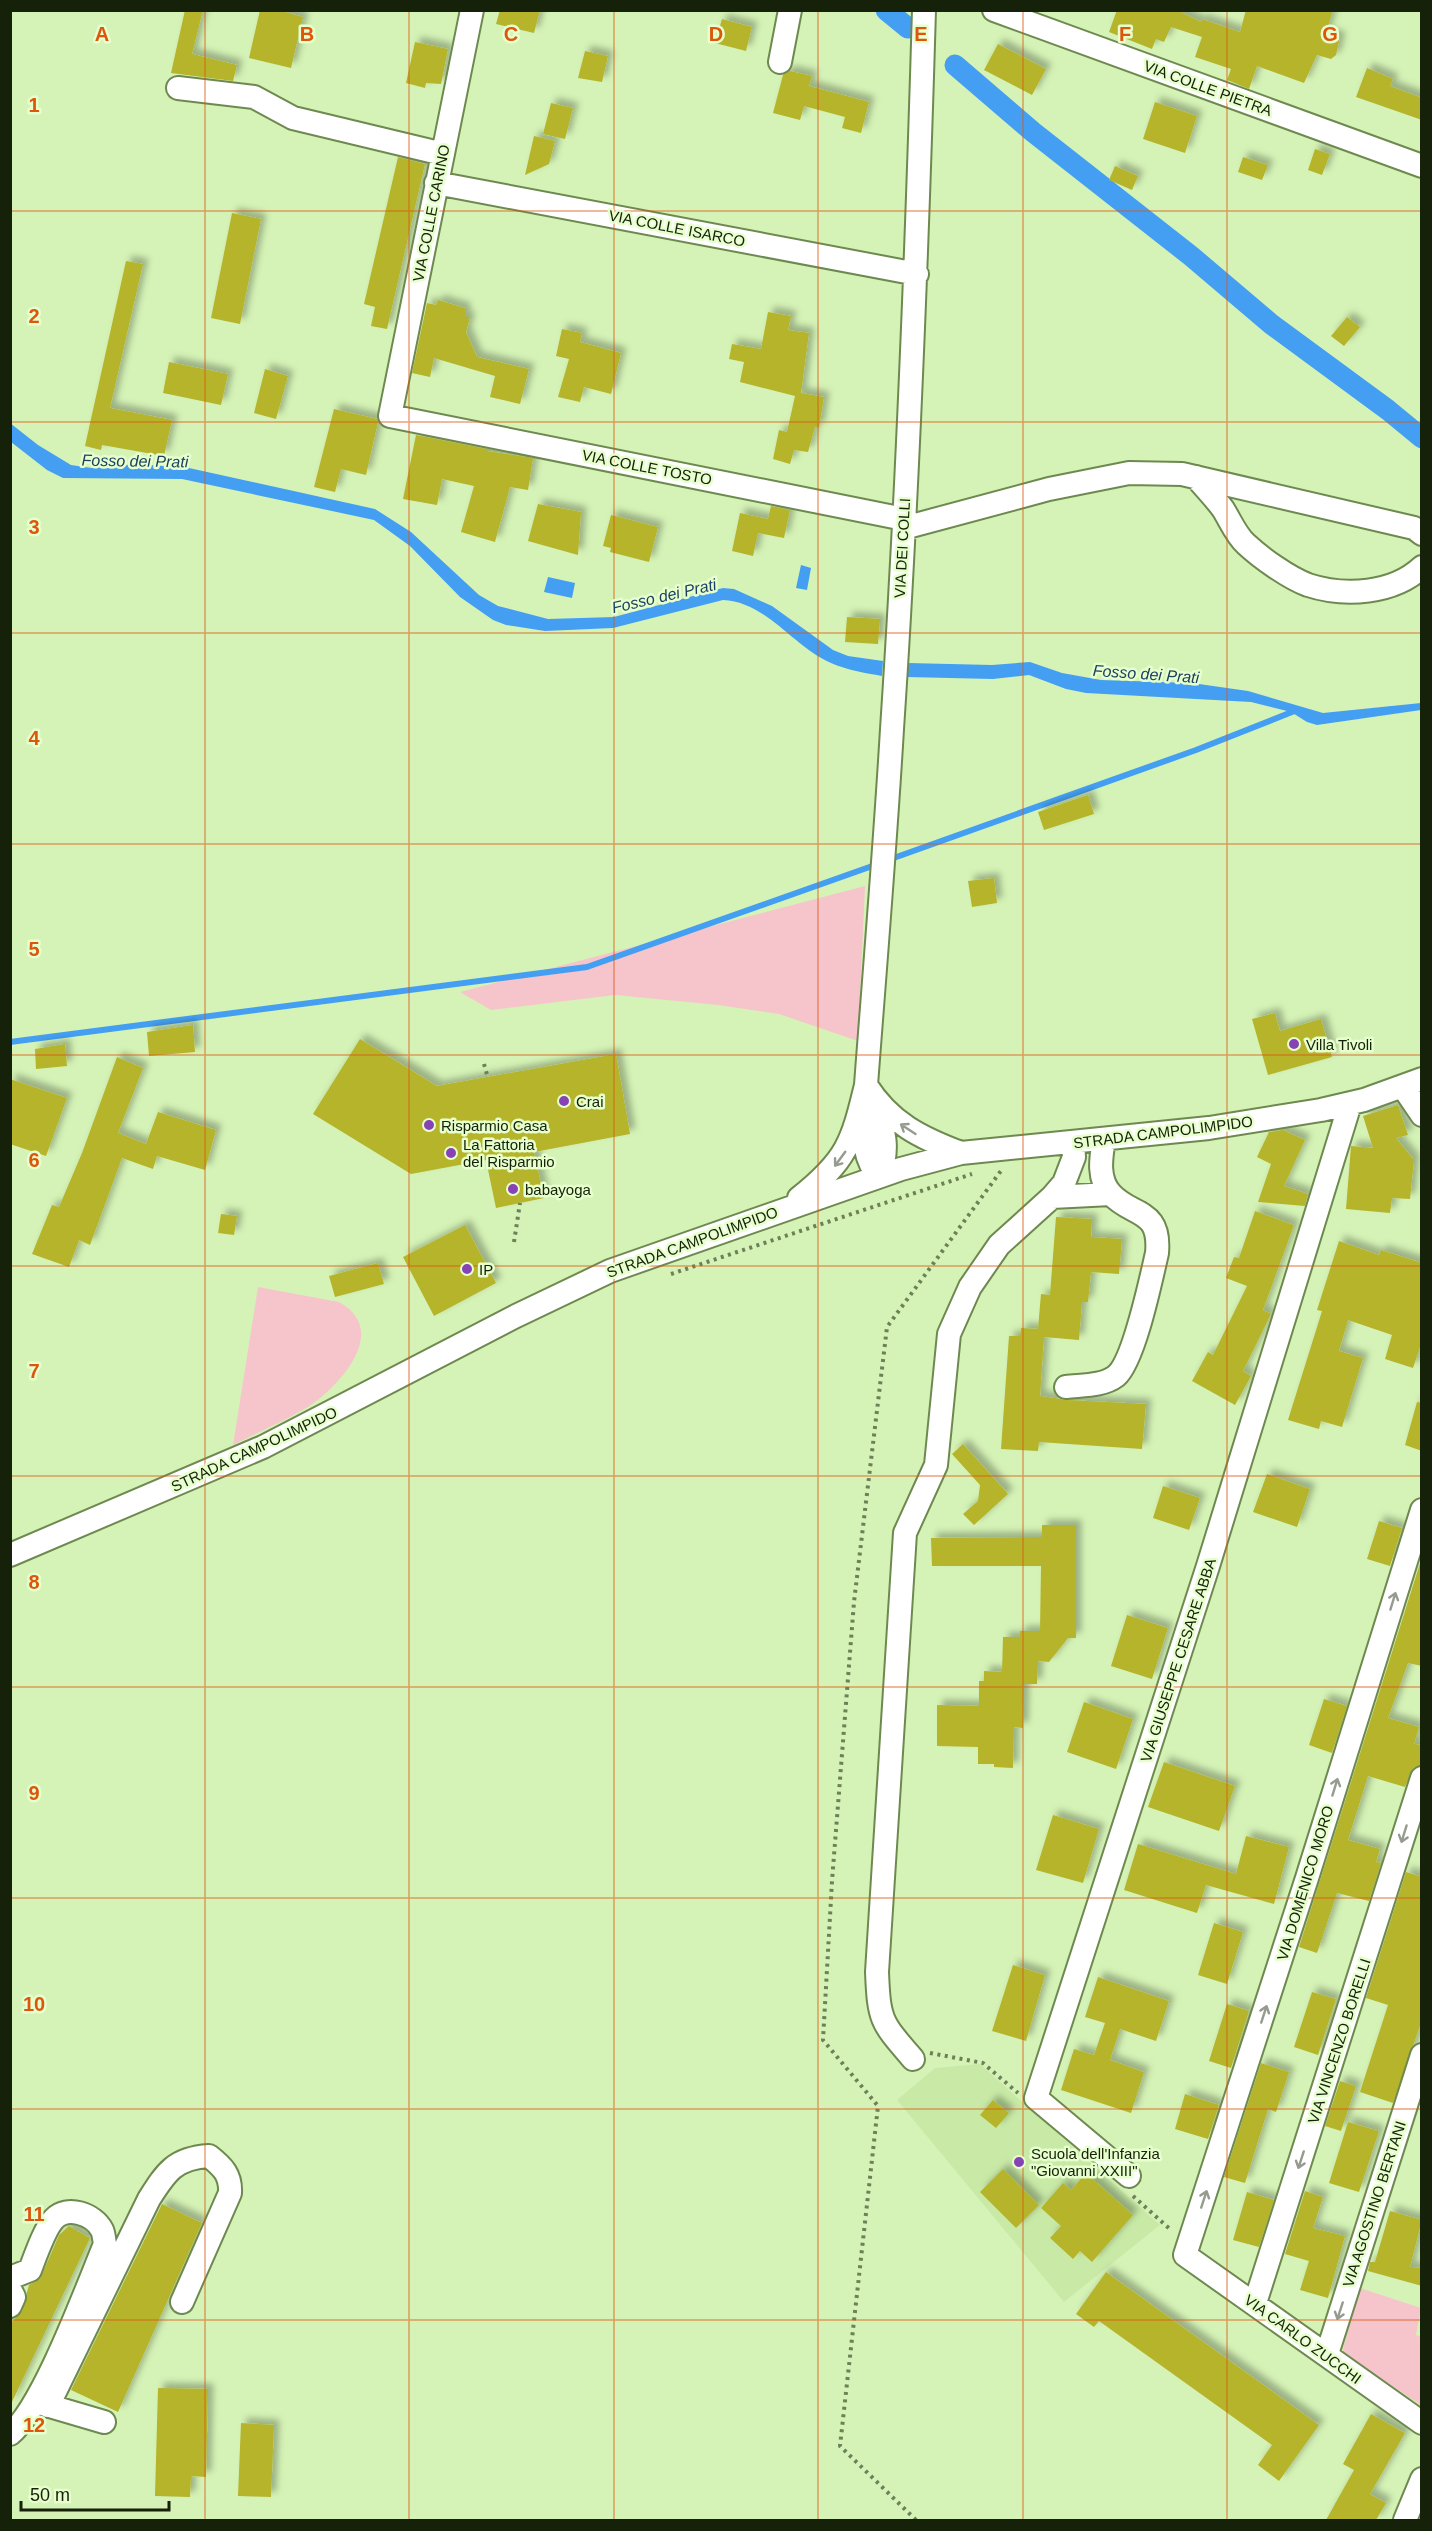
<svg xmlns="http://www.w3.org/2000/svg" width="1432" height="2531" font-family="Helvetica,sans-serif">
  <style>
    .built { fill: #c8eaa6 }
    .green { fill: #f6c5cc }
    .water { fill: #449ff2 }
    .lines { fill: none; stroke-linecap: round; stroke-linejoin: round }
    .stream { stroke: #449ff2; stroke-width: 6 }
    .canal { stroke: #449ff2; stroke-width: 21 }
    .building { fill: #b5b42b; filter: url(#shadow) }
    .minor-casing { stroke: #6e8950; stroke-width: 26 }
    .path { stroke: #6d8058; stroke-width: 4; stroke-dasharray: 3 4.5; stroke-linecap: butt }
    .minor { stroke: #fff; stroke-width: 22 }
    .oneway { stroke: #969b90 }
    .grid { fill: none; stroke: #de560c; stroke-width: 1.5; stroke-opacity: 0.55 }
    .poi-dot { fill: #8742b5; stroke: #e6ffcd; stroke-width: 2 }
    .labels { text-anchor: middle; dominant-baseline: central; stroke-width: 5; stroke-linejoin: round; paint-order: stroke }
    .street-label { font-size: 15px; fill: #162109; stroke: #e6ffcd }
    .poi-label { font-size: 15px; fill: #162109; stroke: #e6ffcd; text-anchor: start }
    .water-label { font-size: 16px; font-style: italic; fill: #1c4061; stroke: #e6ffcd }
    .grid-label { font-size: 20px; text-anchor: middle; font-weight: bold; fill: #de560c; stroke: #e6ffcd; stroke-width: 5; stroke-linejoin: round; paint-order: stroke }
  </style>
  <defs>
    <filter id="shadow"><feDropShadow dx="5.5" dy="-5.5" stdDeviation="3" flood-color="#0004"/></filter>
  </defs>
  <rect width="100%" height="100%" fill="#d5f3b6"/>
  <path class="built" d="M980 2064 1160 2225 1064 2302 897 2100 935 2068Z"/>
  <path class="green" d="M865 886 858 1041 779 1014 718 1005 615 995 491 1010 460 992Z
    M258 1287 339 1302C386 1328 348 1375 319 1399 301 1414 256 1433 233 1445Z
    M1360 2288 1421 2308 1416 2335 1421 2337V2405L1342 2353Z"/>
  <path class="water" d="M10 423 38 445 71 465 92 468 136 464 189 468 375 509 411 532 479 595 498 606 548 619 614 617 723 588 734 589 772 606 833 650 848 656 883 661 882 676C865 673 847 670 831 663 793 647 767 602 723 600L613 628 545 631 506 625 493 620 460 597 410 546 374 520 182 479 63 478 47 470 11 442Z
    M801 565 811 568 807 590 796 588Z
    M548 577 575 583 572 598 544 592Z
    M1030 662 1062 673 1101 680 1192 683 1248 691 1323 713 1421 703V710L1317 725 1307 722 1291 712 1251 702 1086 693 1066 689 1029 675 993 679 906 677 908 663 992 665Z"/>
  <g class="lines">
    <path class="stream" d="M888 860 1196 750 1297 710
      M10 1042 587 967 878 864"/>
    <path class="canal" d="M886 10 908 28
      M955 65 1033 132 1191 256 1271 324 1388 410 1422 438"/>
  </g>
  <path class="building" d="M185 10H203L192 54 237 65 233 81 171 73Z
    M260 10H278L303 17 291 68 249 58Z
    M500 10H540L534 33 496 24Z
    M1117 10H1177L1201 22 1202 19 1240 32 1246 10H1333L1326 33 1340 37 1336 55 1331 59 1317 55 1304 83 1257 66 1249 89 1227 80 1231 69 1195 57 1202 37 1171 27 1164 42 1156 39 1152 49 1109 32Z
    M722 19 752 27 746 51 715 43Z
    M415 42 448 49 441 84 426 83 425 88 406 83Z
    M998 44 1046 69 1032 95 984 70Z
    M585 51 608 56 602 82 578 78Z
    M1367 68 1393 79 1390 86 1422 98V120L1356 97Z
    M790 71 812 76 809 86 869 102 861 133 842 128 845 117 804 106 800 120 773 113 783 75Z
    M1155 102 1197 116 1185 153 1143 139Z
    M551 103 573 108 565 139 543 134Z
    M534 136 555 141 549 164 525 175Z
    M1315 149 1330 154 1322 175 1308 170Z
    M398 157 425 164 387 329 371 326 375 307 364 304Z
    M1243 157 1268 165 1262 180 1238 172Z
    M1115 166 1138 176 1132 190 1109 180Z
    M232 213 261 219 240 324 211 318Z
    M126 261 143 264 110 408 172 420 164 456 102 445 101 450 85 446Z
    M438 300 465 308V317H470L466 332 477 357 529 369 520 404 490 397 495 376 434 358 430 377 412 373 427 303 436 305Z
    M768 312 791 316 788 330 809 333 801 393 824 397 819 428 815 427 808 452 794 450 790 464 773 459 779 430 787 432 795 396 740 382 744 362 729 359 732 344 761 349Z
    M1347 317 1360 327 1344 346 1331 336Z
    M562 329 582 333 580 342 621 353 611 394 584 387 580 402 558 397 569 359 556 356Z
    M169 362 228 374 221 405 163 393Z
    M265 369 288 376 276 419 254 413Z
    M334 409 377 419 378 422 366 475 341 469 335 492 314 487Z
    M416 435 487 449V451L533 458 528 490 510 487 495 542 461 532 474 486 442 479 437 505 403 499Z
    M538 504 581 512 578 555 528 541Z
    M771 506 790 510 784 538 758 533 753 556 732 551 740 513 768 519Z
    M611 515 658 527 649 562 610 552 611 548 603 546Z
    M847 617 880 619 878 644 845 642Z
    M1088 795 1094 814 1044 830 1038 812Z
    M994 878 997 903 972 907 968 881Z
    M1275 1013 1280 1031 1321 1019 1332 1057 1268 1075 1252 1019Z
    M193 1025 195 1052 149 1056 147 1032Z
    M360 1039 437 1086 616 1054 630 1134 534 1152 544 1198 496 1208 486 1160 411 1174 313 1114Z
    M65 1044 67 1066 36 1069 35 1049Z
    M117 1057 143 1068 118 1133 146 1144 158 1112 216 1130 205 1170 157 1156 153 1169 122 1158 90 1245 79 1240 69 1267 32 1254 52 1205 59 1207 82 1153Z
    M10 1079 67 1098 46 1156 10 1144Z
    M1398 1105 1408 1135 1396 1138 1414 1160 1410 1199 1392 1198 1390 1213 1346 1209 1351 1146 1373 1148 1363 1116Z
    M1283 1130 1305 1140 1284 1186 1308 1194 1305 1206 1258 1202 1271 1164 1257 1157 1269 1132Z
    M1255 1211 1294 1225 1263 1310 1271 1314 1243 1371 1251 1376 1235 1405 1192 1381 1208 1352 1213 1355 1247 1286 1226 1278 1234 1257 1239 1258Z
    M221 1214 237 1216 234 1235 218 1233Z
    M1056 1217 1092 1219 1091 1237 1122 1239 1119 1274 1091 1272 1088 1302H1082L1079 1340 1044 1337 1040 1396 1067 1400 1146 1404 1142 1449 1039 1442 1038 1451 1001 1449 1009 1336H1020L1021 1328 1038 1329 1041 1294 1050 1295Z
    M465 1225 496 1283 434 1316 403 1257Z
    M1339 1241 1379 1255 1381 1250 1422 1263V1341L1413 1368 1385 1359 1392 1335 1348 1320 1339 1351 1363 1358 1342 1427 1321 1421 1319 1429 1288 1420 1322 1311 1317 1310Z
    M378 1263 384 1284 335 1297 329 1276Z
    M1417 1402 1422 1403V1451L1405 1445Z
    M963 1444 1008 1494 974 1525 963 1514 978 1501 980 1485 952 1454Z
    M1267 1474 1310 1489 1297 1527 1253 1512Z
    M1163 1486 1200 1498 1189 1530 1153 1518Z
    M1379 1521 1402 1528 1390 1566 1367 1559Z
    M1042 1525H1076V1638H1068L1049 1662 1038 1661 1037 1684H1024L1023 1728 1014 1727 1013 1768 994 1767V1764H978V1747L937 1746V1705L979 1706V1681H984V1671L1002 1672 1003 1637H1020V1631H1040L1041 1566H932L931 1538 1042 1537Z
    M1422 1557V1666L1408 1663 1388 1718 1419 1727 1414 1744 1422 1745V1765L1413 1768 1405 1787 1368 1776 1348 1840 1380 1849 1376 1862 1381 1863 1369 1901 1337 1893 1317 1953 1299 1947Z
    M1127 1615 1168 1628 1152 1679 1111 1666Z
    M1324 1699 1347 1706 1332 1753 1309 1745Z
    M1084 1702 1133 1719 1116 1769 1067 1752Z
    M1164 1762 1235 1786 1219 1831 1148 1807Z
    M1053 1815 1099 1829 1083 1883 1036 1870Z
    M1246 1836 1289 1847 1274 1904 1206 1885 1197 1913 1124 1890 1138 1844 1236 1874Z
    M1406 1872 1422 1877V2020L1393 2103 1360 2092 1388 2005 1366 1998Z
    M1214 1923 1243 1932 1227 1984 1198 1975Z
    M1013 1965 1045 1975 1026 2041 992 2031Z
    M1098 1977 1169 2001 1156 2041 1120 2029 1110 2060 1144 2072 1131 2113 1061 2090 1074 2049 1094 2055 1105 2023 1085 2017Z
    M1312 1992 1336 1999 1318 2055 1294 2047Z
    M1227 2004 1249 2011 1231 2068 1209 2061Z
    M1261 2063 1289 2072 1276 2112 1268 2109 1245 2183 1224 2177Z
    M1340 2081 1356 2086 1341 2131 1325 2126Z
    M1185 2094 1219 2105 1208 2139 1175 2129Z
    M993 2100 1009 2113 996 2128 980 2115Z
    M1348 2122 1379 2131 1359 2192 1329 2183Z
    M1003 2169 1039 2205 1016 2228 980 2192Z
    M1086 2173 1133 2215 1092 2262 1080 2251 1073 2259 1050 2238 1061 2226 1041 2208 1063 2183 1071 2190Z
    M1305 2191 1323 2197 1313 2228 1345 2236 1328 2298 1300 2290 1309 2261 1285 2254Z
    M1247 2192 1274 2200 1259 2247 1233 2240Z
    M162 2204 202 2223 118 2412 71 2390Z
    M1390 2211 1422 2220 1410 2267 1422 2268V2286L1368 2271 1370 2262H1375Z
    M69 2226 90 2238 10 2406V2324L22 2311 29 2285 40 2279 59 2235Z
    M1106 2272 1319 2425 1279 2481 1258 2465 1272 2445 1099 2321 1094 2327 1076 2314Z
    M158 2388 208 2389 206 2477 191 2476 190 2497 155 2496Z
    M1371 2414 1405 2433 1370 2494 1386 2503 1376 2520H1326L1354 2470 1343 2464Z
    M241 2423 274 2425 271 2497 238 2496Z"/>
  <g class="lines">
    <g class="minor-casing">
      <path id="minor" d="M472 10 390 416 904 519
        M994 10 1422 166
        M780 62 790 10
        M178 88 254 97 293 118 443 154
        M436 183 917 274
        M1196 477C1205 488 1215 498 1223 509 1230 520 1236 535 1246 544 1261 558 1289 578 1308 585 1345 597 1393 594 1422 567
        M904 528 1049 489 1129 473 1182 474 1414 528 1422 534
        M866 1085C890 1123 921 1138 961 1153
        M1403 1087 1422 1115
        M874 1103C884 1129 890 1149 879 1176
        M865 1119C864 1141 864 1159 879 1176
        M1052 1197 1111 1194
        M799 1198C847 1160 852 1143 866 1085 875 966 885 848 892 729 908 490 917 250 924 10
        M1066 1387C1083 1385 1103 1386 1116 1376 1134 1361 1151 1279 1157 1253 1161 1208 1132 1217 1111 1194 1097 1179 1101 1157 1104 1139
        M1422 1510 1307 1878 1185 2255 1422 2423
        M10 1555 263 1447 516 1316 610 1271 901 1169 961 1153 1209 1128 1321 1110 1364 1100 1422 1079
        M913 2059C881 2022 879 2021 877 1972L905 1533 936 1465 949 1334 970 1287 999 1245 1052 1197 1064 1183 1074 1157 1073 1143
        M1129 2176 1036 2098 1208 1566 1350 1104
        M10 2278 30 2270C35 2257 45 2228 54 2219 67 2205 94 2214 102 2230 104 2234 104 2240 105 2244 87 2287 43 2408 10 2434
        M10 2289 14 2297 10 2306
        M1255 2303 1422 1778
        M1327 2354 1422 2055
        M36 2402 104 2422
        M48 2406 149 2199C166 2172 175 2158 209 2156 223 2167 231 2175 230 2193L182 2302
        M1405 2520 1422 2479"/>
    </g>
    <path class="path" d="M484 1064 488 1078
      M514 1242 520 1203
      M671 1274 972 1174
      M930 2053 983 2063 1018 2093
      M1133 2196 1172 2231
      M916 2520 840 2446 878 2106 823 2040 832 1881 854 1602 887 1327 1003 1168"/>
    <use href="#minor" class="minor"/>
  </g>
  <defs><path id="oneway-shaft" d="M-6 0H5M1.5-3L5.5 0L1.5 3" fill="none" stroke-width="1.6" stroke-linecap="round" stroke-linejoin="round" transform="scale(1.5)"/></defs>
  <g class="oneway">
    <use href="#oneway-shaft" transform="translate(908 1129) rotate(-147)"/>
    <use href="#oneway-shaft" transform="translate(840 1159) rotate(126)"/>
    <use href="#oneway-shaft" transform="translate(1393 1601) rotate(-73)"/>
    <use href="#oneway-shaft" transform="translate(1335 1787) rotate(-73)"/>
    <use href="#oneway-shaft" transform="translate(1404 1834) rotate(107)"/>
    <use href="#oneway-shaft" transform="translate(1264 2014) rotate(-72)"/>
    <use href="#oneway-shaft" transform="translate(1301 2160) rotate(108)"/>
    <use href="#oneway-shaft" transform="translate(1204 2199) rotate(-72)"/>
    <use href="#oneway-shaft" transform="translate(1340 2311) rotate(108)"/>
  </g>
  <path class="grid" d="M205 10V2520M409 10V2520M614 10V2520M818 10V2520M1023 10V2520M1227 10V2520M10 211H1422M10 422H1422M10 633H1422M10 844H1422M10 1055H1422M10 1266H1422M10 1476H1422M10 1687H1422M10 1898H1422M10 2109H1422M10 2320H1422"/>
  <g class="poi-dot">
    <circle cx="1294" cy="1044" r="6"/>
    <circle cx="564" cy="1101" r="6"/>
    <circle cx="429" cy="1125" r="6"/>
    <circle cx="451" cy="1153" r="6"/>
    <circle cx="513" cy="1189" r="6"/>
    <circle cx="467" cy="1269" r="6"/>
    <circle cx="1019" cy="2162" r="6"/>
  </g>
  <g class="labels">
    <g class="street-label">
      <text transform="translate(1208 88) rotate(20)">VIA COLLE PIETRA</text>
      <text transform="translate(431 213) rotate(-79)">VIA COLLE CARINO</text>
      <text transform="translate(677 228) rotate(11)">VIA COLLE ISARCO</text>
      <text transform="translate(647 467) rotate(11)">VIA COLLE TOSTO</text>
      <text transform="translate(902 548) rotate(-87)">VIA DEI COLLI</text>
      <text transform="translate(1163 1132) rotate(-7)">STRADA CAMPOLIMPIDO</text>
      <text transform="translate(692 1242) rotate(-20)">STRADA CAMPOLIMPIDO</text>
      <text transform="translate(254 1449) rotate(-25)">STRADA CAMPOLIMPIDO</text>
      <text transform="translate(1178 1660) rotate(-72)">VIA GIUSEPPE CESARE ABBA</text>
      <text transform="translate(1305 1883) rotate(-73)">VIA DOMENICO MORO</text>
      <text transform="translate(1339 2041) rotate(-72)">VIA VINCENZO BORELLI</text>
      <text transform="translate(1374 2204) rotate(-72)">VIA AGOSTINO BERTANI</text>
      <text transform="translate(1303 2339) rotate(36)">VIA CARLO ZUCCHI</text>
    </g>
    <g class="poi-label">
      <text x="1306" y="1044">Villa Tivoli</text>
      <text x="576" y="1101">Crai</text>
      <text x="441" y="1125">Risparmio Casa</text>
      <text x="463" y="1144">La Fattoria<tspan x="463" dy="17">del Risparmio</tspan></text>
      <text x="525" y="1189">babayoga</text>
      <text x="479" y="1269">IP</text>
      <text x="1031" y="2153">Scuola dell'Infanzia<tspan x="1031" dy="17">"Giovanni XXIII"</tspan></text>
    </g>
    <g class="water-label">
      <text transform="translate(135 461) rotate(1)">Fosso dei Prati</text>
      <text transform="translate(664 596) rotate(-13)">Fosso dei Prati</text>
      <text transform="translate(1146 674) rotate(4)">Fosso dei Prati</text>
    </g>
  </g>
  <g class="grid-label">
    <text x="102" y="41">A</text>
    <text x="307" y="41">B</text>
    <text x="511" y="41">C</text>
    <text x="716" y="41">D</text>
    <text x="921" y="41">E</text>
    <text x="1125" y="41">F</text>
    <text x="1330" y="41">G</text>
    <text x="34" y="112">1</text>
    <text x="34" y="323">2</text>
    <text x="34" y="534">3</text>
    <text x="34" y="745">4</text>
    <text x="34" y="956">5</text>
    <text x="34" y="1167">6</text>
    <text x="34" y="1378">7</text>
    <text x="34" y="1589">8</text>
    <text x="34" y="1800">9</text>
    <text x="34" y="2011">10</text>
    <text x="34" y="2221">11</text>
    <text x="34" y="2432">12</text>
  </g>
  <rect width="1432" height="2531" fill="none" stroke="#162109" stroke-width="24"/>
  <path d="M21 2501v9h148v-9" fill="none" stroke="#162109" stroke-width="3"/>
  <text x="30" y="2501" font-size="18" fill="#162109" stroke="#e6ffcd" stroke-width="4.5" paint-order="stroke">50 m</text>
</svg>
